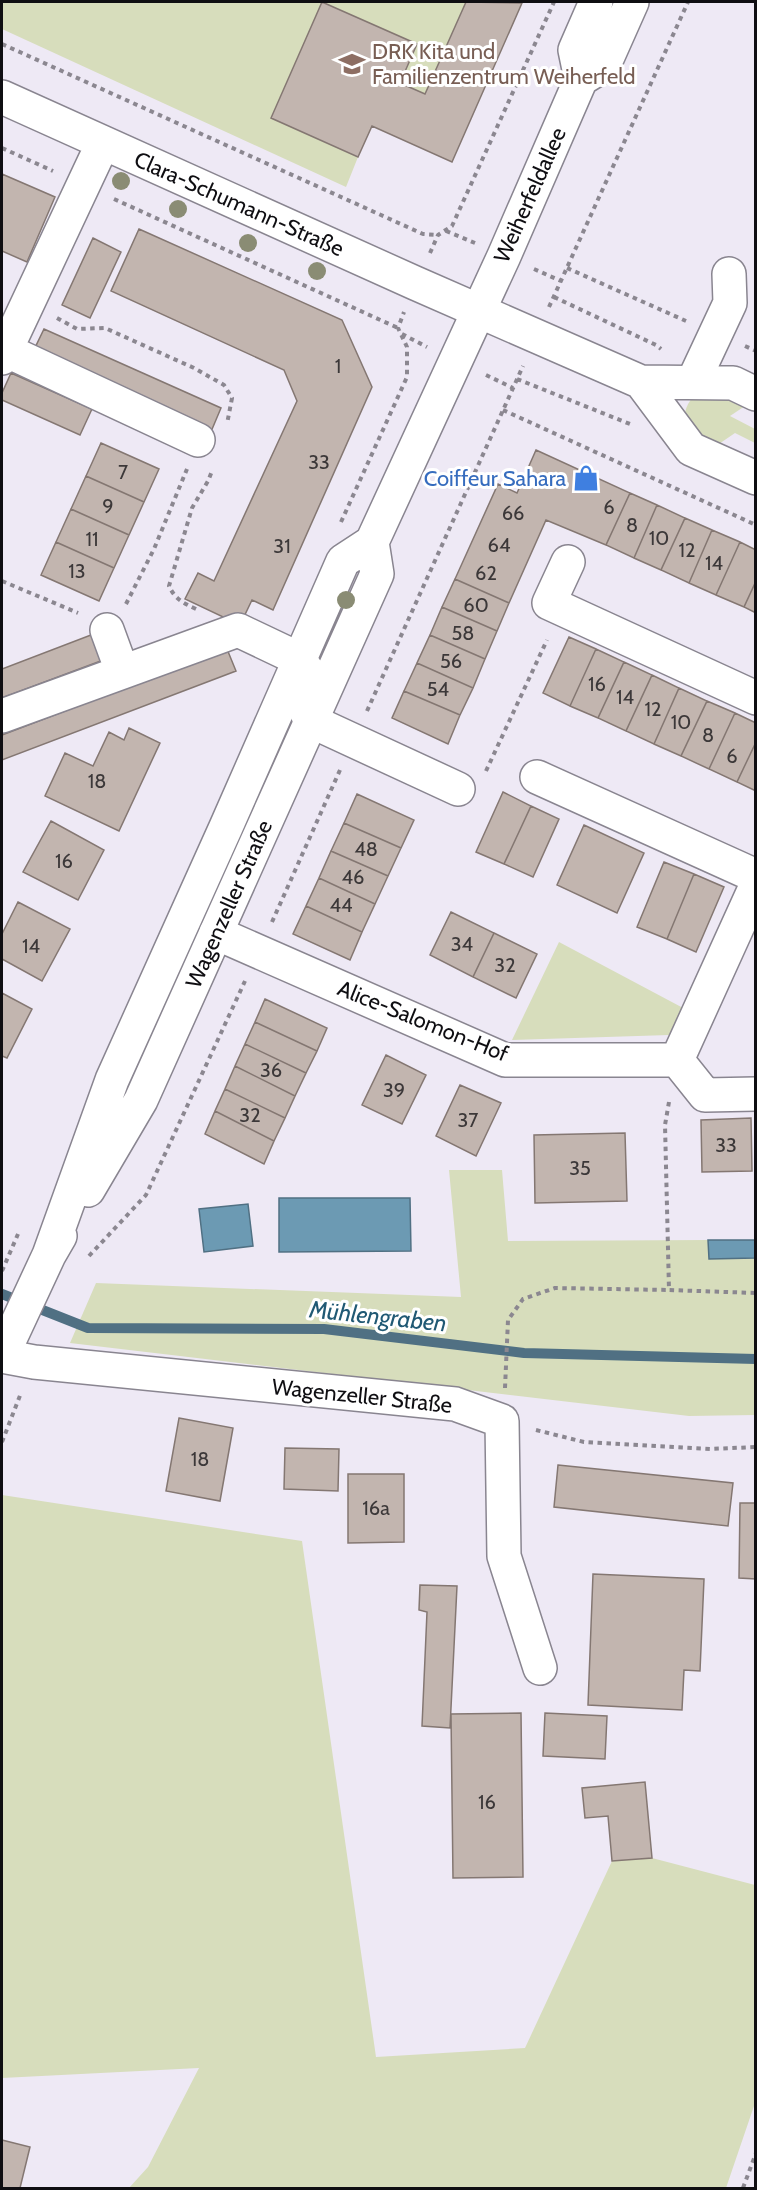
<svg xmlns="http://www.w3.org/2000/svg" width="757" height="2190" font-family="Cabin,sans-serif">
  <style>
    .green { fill: #d7ddbc }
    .water { fill: #6c9ab3; stroke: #507083; stroke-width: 1.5 }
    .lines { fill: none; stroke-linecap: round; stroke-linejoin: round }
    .stream { stroke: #507083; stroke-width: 10 }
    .building { fill: #c2b5af; stroke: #847772; stroke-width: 1.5 }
    .minor-casing { stroke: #898590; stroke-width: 36 }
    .major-casing { stroke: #898590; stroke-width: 36 }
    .path { stroke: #8b8790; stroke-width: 4; stroke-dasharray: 4.5 4.5; stroke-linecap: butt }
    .minor { stroke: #fff; stroke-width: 33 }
    .major { stroke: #fff; stroke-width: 33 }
    .tree { fill: #8a8c74 }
    .labels { text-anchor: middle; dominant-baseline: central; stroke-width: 6; stroke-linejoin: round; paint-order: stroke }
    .number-label { font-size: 20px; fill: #3c3839 }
    .education-label { font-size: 22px; fill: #785e54; stroke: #fff; text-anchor: start }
    .street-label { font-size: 22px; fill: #0f0e12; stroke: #fff }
    .shop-label { font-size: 22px; fill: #366cbe; stroke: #fff; text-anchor: end }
    .water-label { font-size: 24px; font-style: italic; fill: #205974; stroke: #fff }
  </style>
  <rect width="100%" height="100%" fill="#eee9f5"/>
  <path class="green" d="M2 2H466L425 94 400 83 417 44 322 3 271 118 358 157 346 187 2 29Z
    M699 391 751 402 730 416 755 429V443L735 433 713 448 684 420C685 407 689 400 699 391Z
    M559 942 685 1009 680 1025 669 1035 512 1040Z
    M449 1170H502L508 1241 708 1240 709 1259 755 1258V1415L689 1416 70 1343 96 1283 461 1297Z
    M2 1495 302 1541 376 2057 525 2048 612 1861 652 1858 755 1885V2103L726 2188H129L148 2167 199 2068 2 2078Z"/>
  <path class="water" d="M279 1198H410L411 1251 279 1252Z
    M248 1204 253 1246 204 1252 199 1209Z
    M708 1240H755V1258L709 1259Z"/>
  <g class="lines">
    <path class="stream" d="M2 1294 88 1328 324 1329 524 1353 756 1359"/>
  </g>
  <path class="building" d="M322 2 417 44 400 83 425 94 466 2 522 3 452 162 372 126 358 157 271 118Z
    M2 174 55 197 27 262 2 251Z
    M139 229 342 320 372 387 273 610 252 600 240 625 185 599 198 573 214 581 297 401 284 370 111 291Z
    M93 238 121 252 90 318 62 305Z
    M44 329 221 408 210 434 32 354Z
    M11 373 92 409 80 435 2 400V393Z
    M101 443 159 469 144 502 86 476Z
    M536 450 630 493 606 545 546 520 509 603 455 579 498 484 517 493Z
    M86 476 144 502 129 535 71 509Z
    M630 493 657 505 634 558 606 545Z
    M657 505 685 518 661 570 634 558Z
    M71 509 129 535 114 568 56 542Z
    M685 518 712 530 689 583 661 570Z
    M712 530 740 542 716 595 689 583Z
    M56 542 114 568 99 601 41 575Z
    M740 542 756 550V581L744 607 716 595Z
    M455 579 509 603 497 631 442 607Z
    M756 581V613L744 607Z
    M442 607 497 631 485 659 430 635Z
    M104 630 114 656 2 698V669Z
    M430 635 485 659 473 688 417 663Z
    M569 637 596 649 570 706 543 693Z
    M227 649 236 671 2 760V735Z
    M596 649 624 662 598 718 570 706Z
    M624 662 652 675 626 731 598 718Z
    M417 663 473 688 460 715 404 691Z
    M652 675 679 688 654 744 626 731Z
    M679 688 707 701 681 756 654 744Z
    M404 691 460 715 448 744 392 718Z
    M707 701 735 713 709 769 681 756Z
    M735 713 756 723V742L737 782 709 769Z
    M129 728 160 743 119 831 45 796 65 753 93 766 109 732 124 740Z
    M756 742V791L737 782Z
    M503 792 531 806 504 864 476 852Z
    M357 794 414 820 401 848 344 823Z
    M531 806 559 819 533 877 504 864Z
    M51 821 104 850 78 900 23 872Z
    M344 823 401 848 388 876 331 851Z
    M584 825 644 853 617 913 557 885Z
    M331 851 388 876 375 904 319 878Z
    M664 862 694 874 667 939 637 927Z
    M694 874 724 887 696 952 667 939Z
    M319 878 375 904 362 932 306 906Z
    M18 902 70 929 42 981 2 959V934Z
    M306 906 362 932 350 960 293 934Z
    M451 912 494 933 473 977 430 955Z
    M494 933 537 954 516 998 473 977Z
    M2 993 32 1009 7 1058 2 1056Z
    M265 999 327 1028 317 1051 255 1022Z
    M255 1022 317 1051 306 1073 245 1044Z
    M245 1044 306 1073 295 1096 235 1066Z
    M386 1055 426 1075 402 1124 362 1105Z
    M235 1066 295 1096 285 1118 225 1089Z
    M460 1085 501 1103 476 1156 436 1136Z
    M225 1089 285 1118 274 1141 215 1111Z
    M215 1111 274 1141 264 1164 205 1134Z
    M751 1118 752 1171 702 1172 701 1120Z
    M625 1133 627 1201 535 1203 534 1135Z
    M179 1418 233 1428 220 1501 166 1491Z
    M285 1448 339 1449 338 1491 284 1489Z
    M558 1465 733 1483 728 1526 554 1507Z
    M348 1474H404V1542L348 1543Z
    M740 1503H756V1579L739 1578Z
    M593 1574 704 1579 700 1671 684 1670 682 1710 588 1705Z
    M420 1585 457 1586 450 1728 422 1726 427 1612 419 1610Z
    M521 1713 523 1877 453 1878 451 1714Z
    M545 1713 607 1716 605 1759 543 1756Z
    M645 1782 652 1858 612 1861 608 1816 585 1818 582 1788Z
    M2 2140 30 2147 20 2188H2Z"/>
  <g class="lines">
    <g class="minor-casing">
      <path id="minor" d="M2 97 415 283 641 382
        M5 350 198 440
        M2 358 103 143
        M693 382 730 303 729 274
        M756 394 733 383 641 382 691 449 756 478
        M568 562 549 603 756 698
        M107 630 122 671
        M298 695 311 721 458 789
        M2 716 238 630 299 659 322 692
        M537 777 756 876
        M216 933 505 1060H677L756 886
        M677 1060 705 1095 756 1094
        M2 1356 34 1362 455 1404 502 1421 504 1556 540 1668"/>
    </g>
    <g class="major-casing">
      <path id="major" d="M581 79 604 65 632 2
        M88 1190 141 1100 377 574 372 542
        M49 1255 112 1080 226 827 343 561 372 542 504 256 581 79 575 50 596 2
        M2 1356 49 1255 60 1236"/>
    </g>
    <path class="path" d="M2 44 423 234 438 235
      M2 148 53 171
      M114 199 398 328
      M446 231 475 243
      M430 253 438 235 452 226 554 2
      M567 268 686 321
      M534 269 561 281
      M554 297 656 345 661 349
      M549 307 688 2
      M57 318 77 329 105 328 194 368 224 385 232 398 227 424
      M402 334 427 347
      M745 346 756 351
      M486 375 513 388
      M517 379 630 424
      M503 410 756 525
      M341 522 407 377V347L398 328 404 312
      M2 581 78 613
      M126 604 154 549 187 469
      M196 609C183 603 175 599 169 586L192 508 208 481 212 471
      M367 711 523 366
      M486 771 547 640
      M272 922 340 770
      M669 1102 665 1125 669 1290 756 1293
      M89 1256 146 1195 245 981
      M2 1271 18 1234
      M505 1388 508 1320 523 1299 555 1288 669 1290
      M536 1430 584 1442 710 1449 756 1447
      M2 1442 21 1393
      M743 2188 756 2153"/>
    <use href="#minor" class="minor"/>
    <use href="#major" class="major"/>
  </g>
  <g class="tree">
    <circle cx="121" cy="181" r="9"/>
    <circle cx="178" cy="209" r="9"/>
    <circle cx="248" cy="243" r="9"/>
    <circle cx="317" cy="271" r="9"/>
    <circle cx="346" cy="600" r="9"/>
  </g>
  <defs>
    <g id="school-bare" transform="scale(2.07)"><path d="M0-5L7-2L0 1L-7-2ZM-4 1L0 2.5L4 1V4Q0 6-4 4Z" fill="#8d6e63" stroke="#fff" stroke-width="2.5" paint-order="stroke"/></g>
    <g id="shop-bare" transform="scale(2.07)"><path d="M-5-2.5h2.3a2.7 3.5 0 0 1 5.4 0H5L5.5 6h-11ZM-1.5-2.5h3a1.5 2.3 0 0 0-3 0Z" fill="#3f7fe0" stroke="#fff" stroke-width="2.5" paint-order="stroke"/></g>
  </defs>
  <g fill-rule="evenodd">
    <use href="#school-bare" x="352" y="64"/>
    <use href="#shop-bare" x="586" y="478"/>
  </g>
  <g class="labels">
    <g class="number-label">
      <text x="338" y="366">1</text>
      <text x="319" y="462">33</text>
      <text x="123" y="472">7</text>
      <text x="108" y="506">9</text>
      <text x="609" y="507">6</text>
      <text x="513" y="513">66</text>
      <text x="632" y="525">8</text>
      <text x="659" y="538">10</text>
      <text x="92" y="539">11</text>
      <text x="499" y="545">64</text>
      <text x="282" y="546">31</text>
      <text x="687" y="550">12</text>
      <text x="714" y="563">14</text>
      <text x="77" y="571">13</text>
      <text x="486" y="573">62</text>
      <text x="476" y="605">60</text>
      <text x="463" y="633">58</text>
      <text x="451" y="661">56</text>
      <text x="597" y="684">16</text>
      <text x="438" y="689">54</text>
      <text x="625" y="697">14</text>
      <text x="653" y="709">12</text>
      <text x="681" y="722">10</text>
      <text x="708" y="735">8</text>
      <text x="732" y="756">6</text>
      <text x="97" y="781">18</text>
      <text x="366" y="849">48</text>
      <text x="64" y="861">16</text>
      <text x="353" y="877">46</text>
      <text x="341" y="905">44</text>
      <text x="462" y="944">34</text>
      <text x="31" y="946">14</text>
      <text x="505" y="965">32</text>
      <text x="271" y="1070">36</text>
      <text x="394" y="1090">39</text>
      <text x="250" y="1115">32</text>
      <text x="468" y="1120">37</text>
      <text x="726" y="1145">33</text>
      <text x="580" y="1168">35</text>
      <text x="200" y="1459">18</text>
      <text x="376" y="1508">16a</text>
      <text x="487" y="1802">16</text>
    </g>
    <g class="education-label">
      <text x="372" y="51">DRK Kita und<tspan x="372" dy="25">Familienzentrum Weiherfeld</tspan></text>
    </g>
    <g class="street-label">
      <text transform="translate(530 195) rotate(-66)">Weiherfeldallee</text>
      <text transform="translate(239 204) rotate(24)">Clara-Schumann-Straße</text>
      <text transform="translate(229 904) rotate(-66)">Wagenzeller Straße</text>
      <text transform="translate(423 1021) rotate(22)">Alice-Salomon-Hof</text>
      <text transform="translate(362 1396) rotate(6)">Wagenzeller Straße</text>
    </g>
    <g class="shop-label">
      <text x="566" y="478">Coiffeur Sahara</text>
    </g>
    <g class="water-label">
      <text transform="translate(378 1316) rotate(6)">Mühlengraben</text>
    </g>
  </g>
  <rect width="757" height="2190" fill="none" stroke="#0f0e12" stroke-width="6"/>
</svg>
